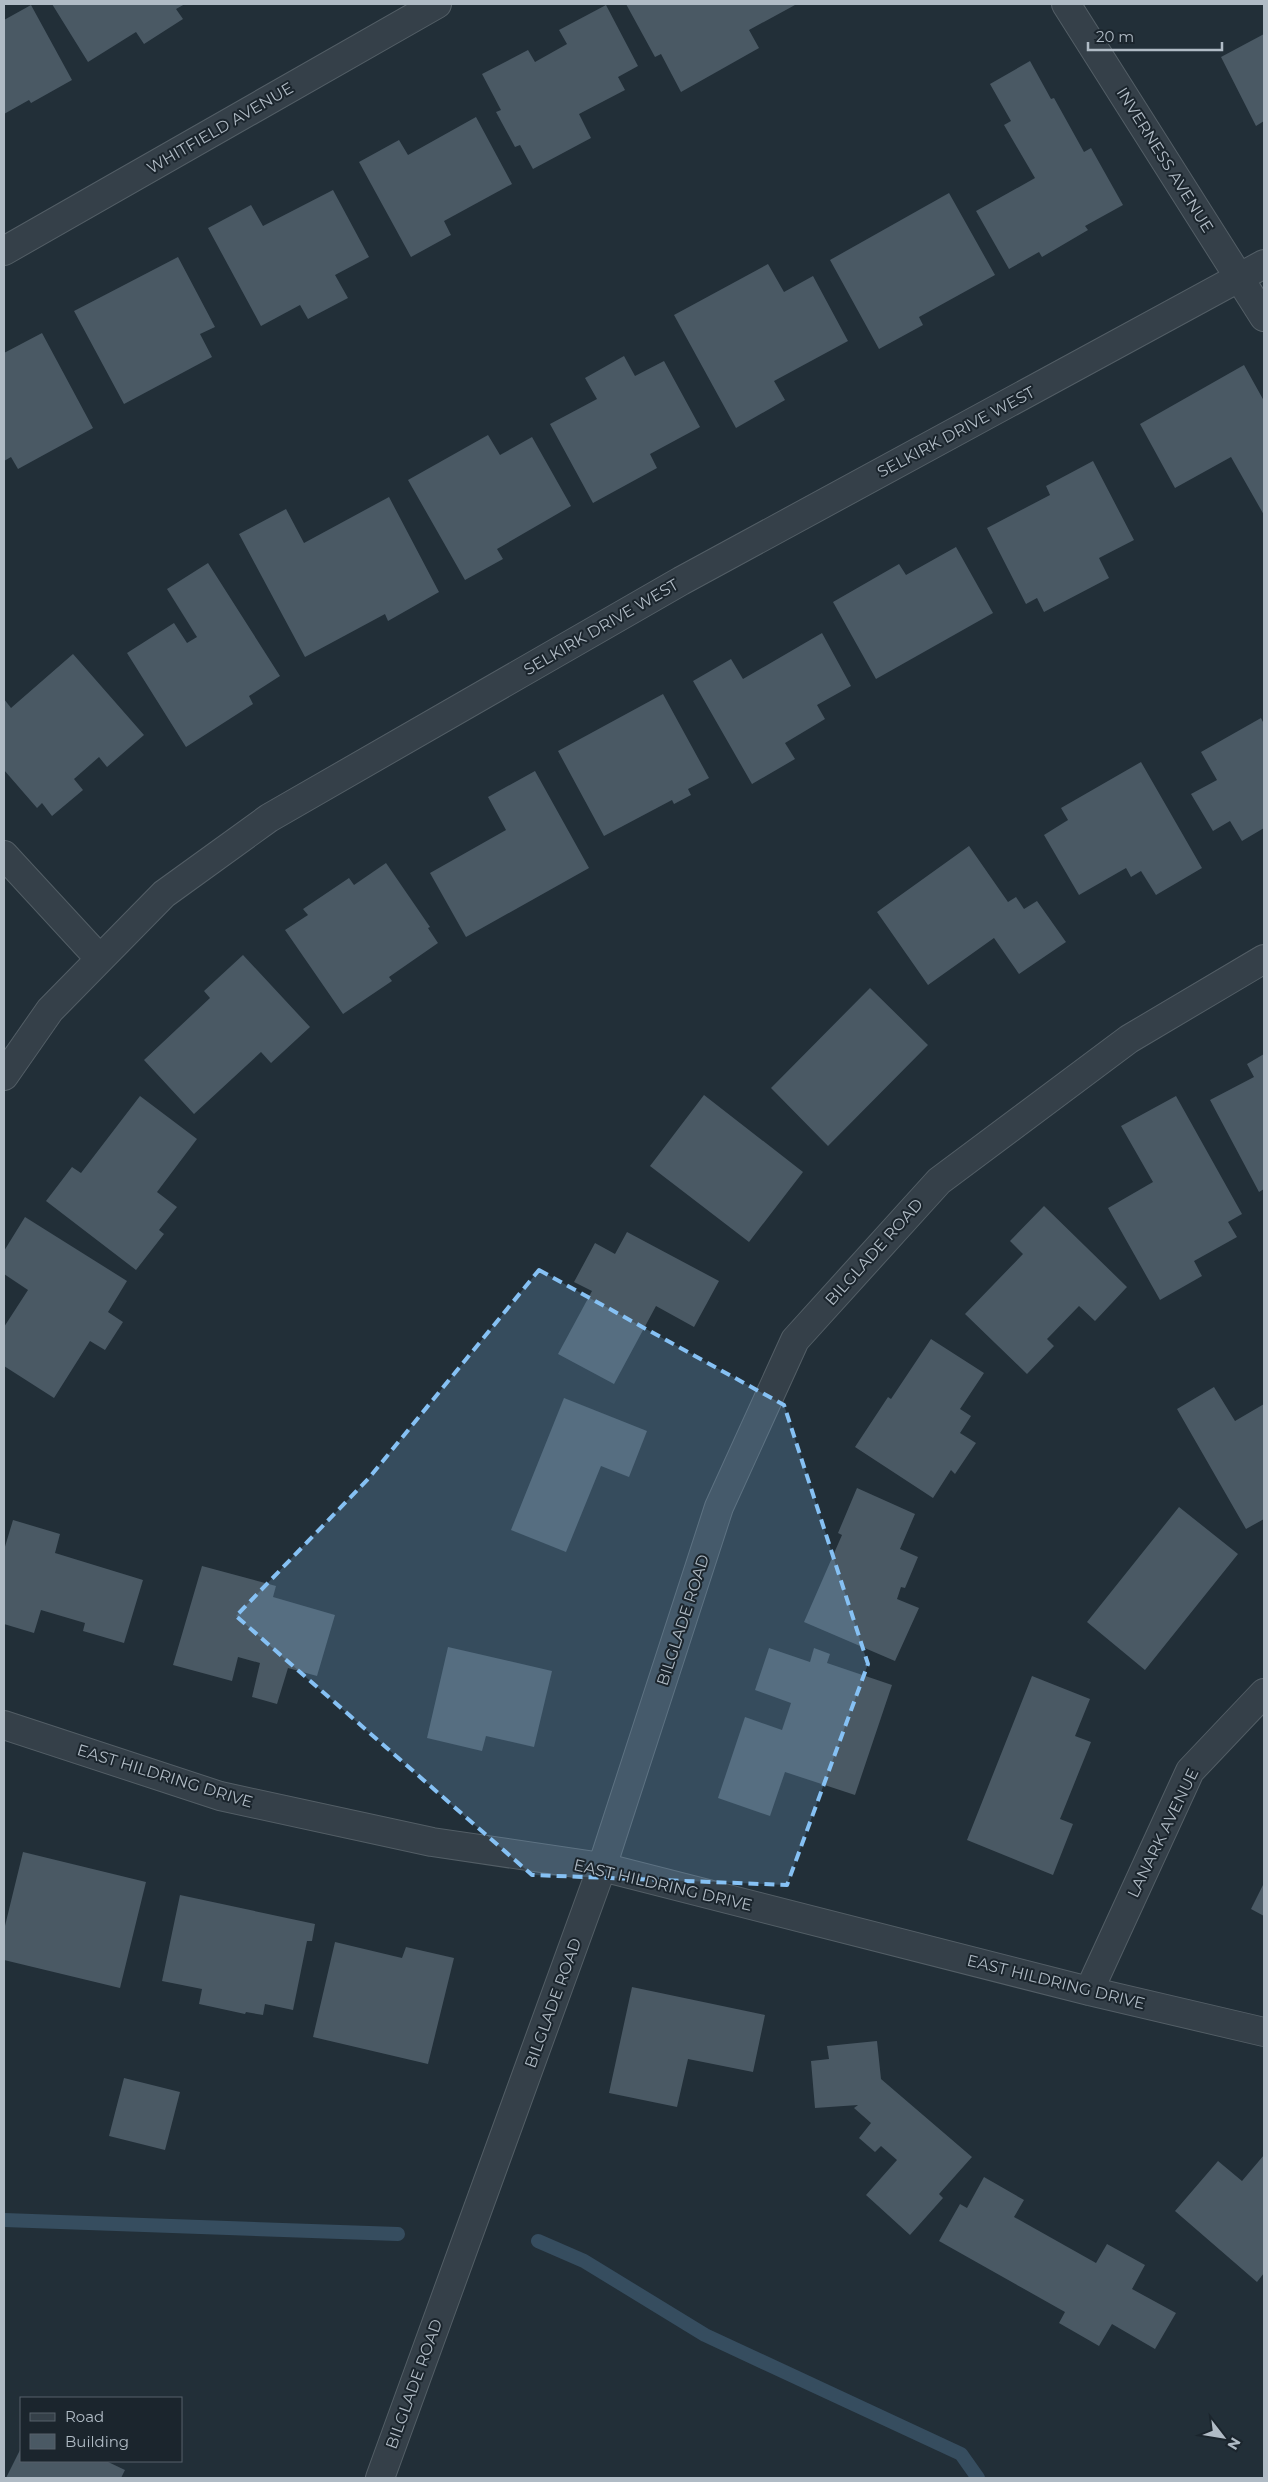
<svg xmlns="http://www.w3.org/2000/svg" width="1268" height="2482" font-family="Montserrat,sans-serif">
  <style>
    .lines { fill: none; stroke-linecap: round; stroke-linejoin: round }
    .stream { stroke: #364d5f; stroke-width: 14 }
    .building { fill: #4a5964 }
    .minor-casing { stroke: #535e66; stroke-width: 30 }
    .minor { stroke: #354049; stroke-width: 28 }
    .marked { fill: #86c1f4; fill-opacity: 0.2; stroke: #86c1f4; stroke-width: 4; stroke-dasharray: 10 6; stroke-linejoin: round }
    .labels { text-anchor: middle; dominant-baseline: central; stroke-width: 4; stroke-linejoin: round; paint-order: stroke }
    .street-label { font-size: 16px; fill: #b0bbc5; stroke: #1b252d }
  </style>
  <rect width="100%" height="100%" fill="#222f38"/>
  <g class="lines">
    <path class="stream" d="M4 2220 398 2234
      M538 2241 584 2261 705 2335 961 2454 978 2478"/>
  </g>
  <path class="building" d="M52 4H185L176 9 183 19 144 44 136 32 88 62Z
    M626 4H795V5L749 30 759 48 681 92 661 54 655 57Z
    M31 5 72 80 31 103 29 100 4 114V20Z
    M606 5 638 66 618 77 625 90 579 114 591 138 533 169 520 145 515 147 496 112 501 110 482 74 528 50 535 62 567 44 559 30Z
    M1264 34V121L1256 126 1221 57Z
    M1030 61 1051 99 1054 98 1084 152 1091 148 1123 205 1085 226 1088 230 1042 257 1039 252 1009 269 976 211 1035 178 1004 125 1011 121 990 84Z
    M476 117 512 184 444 221 451 235 411 257 359 162 399 140 408 155Z
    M333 190 369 257 335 275 348 298 308 319 300 305 261 326 208 228 251 205 263 226Z
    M949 193 995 275 919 317 923 325 879 349 830 260Z
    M178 257 215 327 200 334 212 357 124 404 74 311Z
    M768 264 784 292 813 276 848 341 774 381 785 400 736 428 674 315Z
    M42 333 93 428 18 469 11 457 4 461V353Z
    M624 356 635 376 664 361 700 427 650 454 657 468 593 503 550 424 597 399 585 378Z
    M1244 365 1264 401V515L1231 457 1175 488 1140 424Z
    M488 435 500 455 532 437 571 506 497 549 503 559 465 580 408 480Z
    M1093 461 1134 540 1099 558 1109 578 1044 612 1037 598 1026 604 987 528 1050 495 1046 486Z
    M389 497 439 592 388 621 385 614 305 657 239 534 286 509 304 543Z
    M956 547 993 613 876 679 833 602 899 564 906 575Z
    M208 563 280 676 249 696 253 704 186 747 127 653 174 623 187 643 197 637 167 589Z
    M822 633 851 686 817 705 825 719 785 743 795 759 752 784 693 681 731 659 743 679Z
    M73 654 144 735 107 767 99 757 74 779 83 790 52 816 42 803 37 808 4 770V699L11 708Z
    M663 694 709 778 688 789 691 795 674 804 672 800 604 836 558 751Z
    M1261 718 1264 724V828L1242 841 1230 821 1213 831 1191 794 1217 780 1201 752Z
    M1141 762 1202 868 1156 895 1141 871 1131 877 1126 868 1079 895 1044 835 1068 820 1061 808Z
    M535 771 589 868 466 937 430 873 506 830 488 797Z
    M969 846 1008 902 1016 897 1024 909 1037 901 1066 942 1019 974 994 938 928 985 877 912Z
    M386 863 430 927 428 928 438 943 389 977 392 981 343 1014 285 930 308 915 303 909 349 878 354 885Z
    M243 955 310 1027 271 1063 261 1052 194 1114 144 1060 210 998 204 991Z
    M870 988 928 1045 828 1146 771 1088Z
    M1264 1054V1189L1259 1192 1210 1100 1254 1077 1247 1064Z
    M704 1095 803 1172 749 1242 650 1166Z
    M140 1096 197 1139 157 1192 177 1207 159 1230 164 1234 136 1270 46 1201 72 1167 81 1173Z
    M1176 1096 1242 1214 1228 1222 1237 1237 1194 1261 1202 1276 1160 1300 1108 1208 1153 1182 1121 1126Z
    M1044 1206 1127 1287 1095 1321 1079 1306 1047 1339 1054 1346 1027 1374 965 1314 1023 1254 1010 1241Z
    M25 1217 127 1281 108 1312 123 1322 105 1350 90 1341 54 1398 4 1366V1327L28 1290 4 1274V1251Z
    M627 1232 719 1281 694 1327 656 1306 614 1384 558 1354 592 1291 574 1282 595 1243 615 1254Z
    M931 1339 984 1373 960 1409 971 1416 960 1433 976 1443 955 1474 951 1470 933 1498 855 1447 888 1397 891 1399Z
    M1214 1387 1235 1421 1264 1404V1519L1246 1529 1177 1409Z
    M564 1398 647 1431 629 1477 601 1466 566 1552 511 1530Z
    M857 1488 915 1514 900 1549 918 1557 905 1588 901 1587 897 1599 919 1608 895 1661 804 1622 842 1535 838 1533Z
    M1179 1507 1238 1554 1145 1670 1087 1622Z
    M13 1520 60 1534 55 1553 143 1580 124 1643 83 1631 85 1623 41 1610 34 1633 4 1624V1550Z
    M202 1566 276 1586 273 1597 335 1615 317 1676 288 1668 277 1704 252 1697 260 1663 238 1657 232 1681 173 1665Z
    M448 1647 552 1671 534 1747 486 1736 482 1751 427 1738Z
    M769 1648 810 1662 814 1648 830 1654 827 1663 892 1685 855 1795 785 1772 770 1816 718 1798 745 1717 782 1730 791 1703 755 1690Z
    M1032 1676 1090 1699 1075 1736 1091 1742 1060 1819 1073 1824 1053 1875 967 1840Z
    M23 1852 146 1882 120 1988 4 1960V1930Z
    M1264 1883V1916L1251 1909Z
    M180 1895 315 1924 312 1941H307L293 2010 265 2004 263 2015 246 2012 245 2014 199 2004 202 1989 162 1981Z
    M335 1942 402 1958 406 1947 454 1958 428 2064 313 2037Z
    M632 1987 765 2015 753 2072 688 2059 677 2107 609 2093Z
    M877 2041 881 2079 972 2157 939 2194 943 2198 910 2235 866 2195 897 2160 881 2146 875 2152 859 2138 871 2123 854 2108 858 2105 815 2108 811 2061 829 2059 827 2046Z
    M124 2078 180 2092 165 2150 109 2136Z
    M1264 2155V2273L1257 2282 1175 2211 1218 2161 1242 2181Z
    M984 2177 1024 2200 1014 2217 1096 2263 1107 2244 1145 2265 1132 2289 1176 2313 1155 2349 1112 2324 1099 2346 1059 2323 1065 2312 939 2241 960 2204 967 2208Z
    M21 2448V2461H106L125 2470 121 2478H6Z"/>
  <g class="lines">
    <g class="minor-casing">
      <path id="minor" d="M1066 4 1264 317
        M4 251 437 4
        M4 855 99 958
        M4 1076 50 1010 164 894 269 818 681 581 1264 264
        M4 1725 220 1796 432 1842 602 1867 1089 1991 1264 2032
        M1089 1991 1190 1771 1264 1693
        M380 2478 602 1867 719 1507 795 1340 939 1181 1129 1039 1264 959"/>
    </g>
    <use href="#minor" class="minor"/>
  </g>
  <path class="marked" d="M539 1270 784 1405 868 1664 787 1885 532 1875 236 1616 369 1478Z"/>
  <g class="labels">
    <g class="street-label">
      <text transform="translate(220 128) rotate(-30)">WHITFIELD AVENUE</text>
      <text transform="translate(1165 160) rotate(58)">INVERNESS AVENUE</text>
      <text transform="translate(956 432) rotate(-28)">SELKIRK DRIVE WEST</text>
      <text transform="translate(601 627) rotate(-30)">SELKIRK DRIVE WEST</text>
      <text transform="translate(874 1252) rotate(-48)">BILGLADE ROAD</text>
      <text transform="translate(683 1620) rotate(-72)">BILGLADE ROAD</text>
      <text transform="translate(165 1776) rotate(17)">EAST HILDRING DRIVE</text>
      <text transform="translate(1163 1833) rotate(-64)">LANARK AVENUE</text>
      <text transform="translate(663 1885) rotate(13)">EAST HILDRING DRIVE</text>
      <text transform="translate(1056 1982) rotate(14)">EAST HILDRING DRIVE</text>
      <text transform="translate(553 2003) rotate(-70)">BILGLADE ROAD</text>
      <text transform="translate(414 2384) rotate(-70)">BILGLADE ROAD</text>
    </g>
  </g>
  <rect width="1268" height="2482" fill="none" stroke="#b0bbc5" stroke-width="10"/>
  <rect x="20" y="2397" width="162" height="65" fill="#1b252d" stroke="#57616a"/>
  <rect x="30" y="2413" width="25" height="8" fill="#354049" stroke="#57616a"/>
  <text x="65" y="2422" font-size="15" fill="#b0bbc5">Road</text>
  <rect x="30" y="2434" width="25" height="15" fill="#4a5964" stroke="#57616a"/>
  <text x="65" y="2447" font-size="15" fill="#b0bbc5">Building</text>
  <g transform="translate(1223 2437) rotate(121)" stroke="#1b252d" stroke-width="4" paint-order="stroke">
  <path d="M0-4L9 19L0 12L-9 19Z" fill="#b0bbc5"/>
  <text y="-8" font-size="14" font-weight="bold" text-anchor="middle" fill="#b0bbc5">N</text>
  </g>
  <path d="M1088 42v8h134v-8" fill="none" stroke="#b0bbc5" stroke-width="2.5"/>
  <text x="1096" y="42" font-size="15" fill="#b0bbc5" stroke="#1b252d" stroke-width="4" paint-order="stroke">20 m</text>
</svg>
